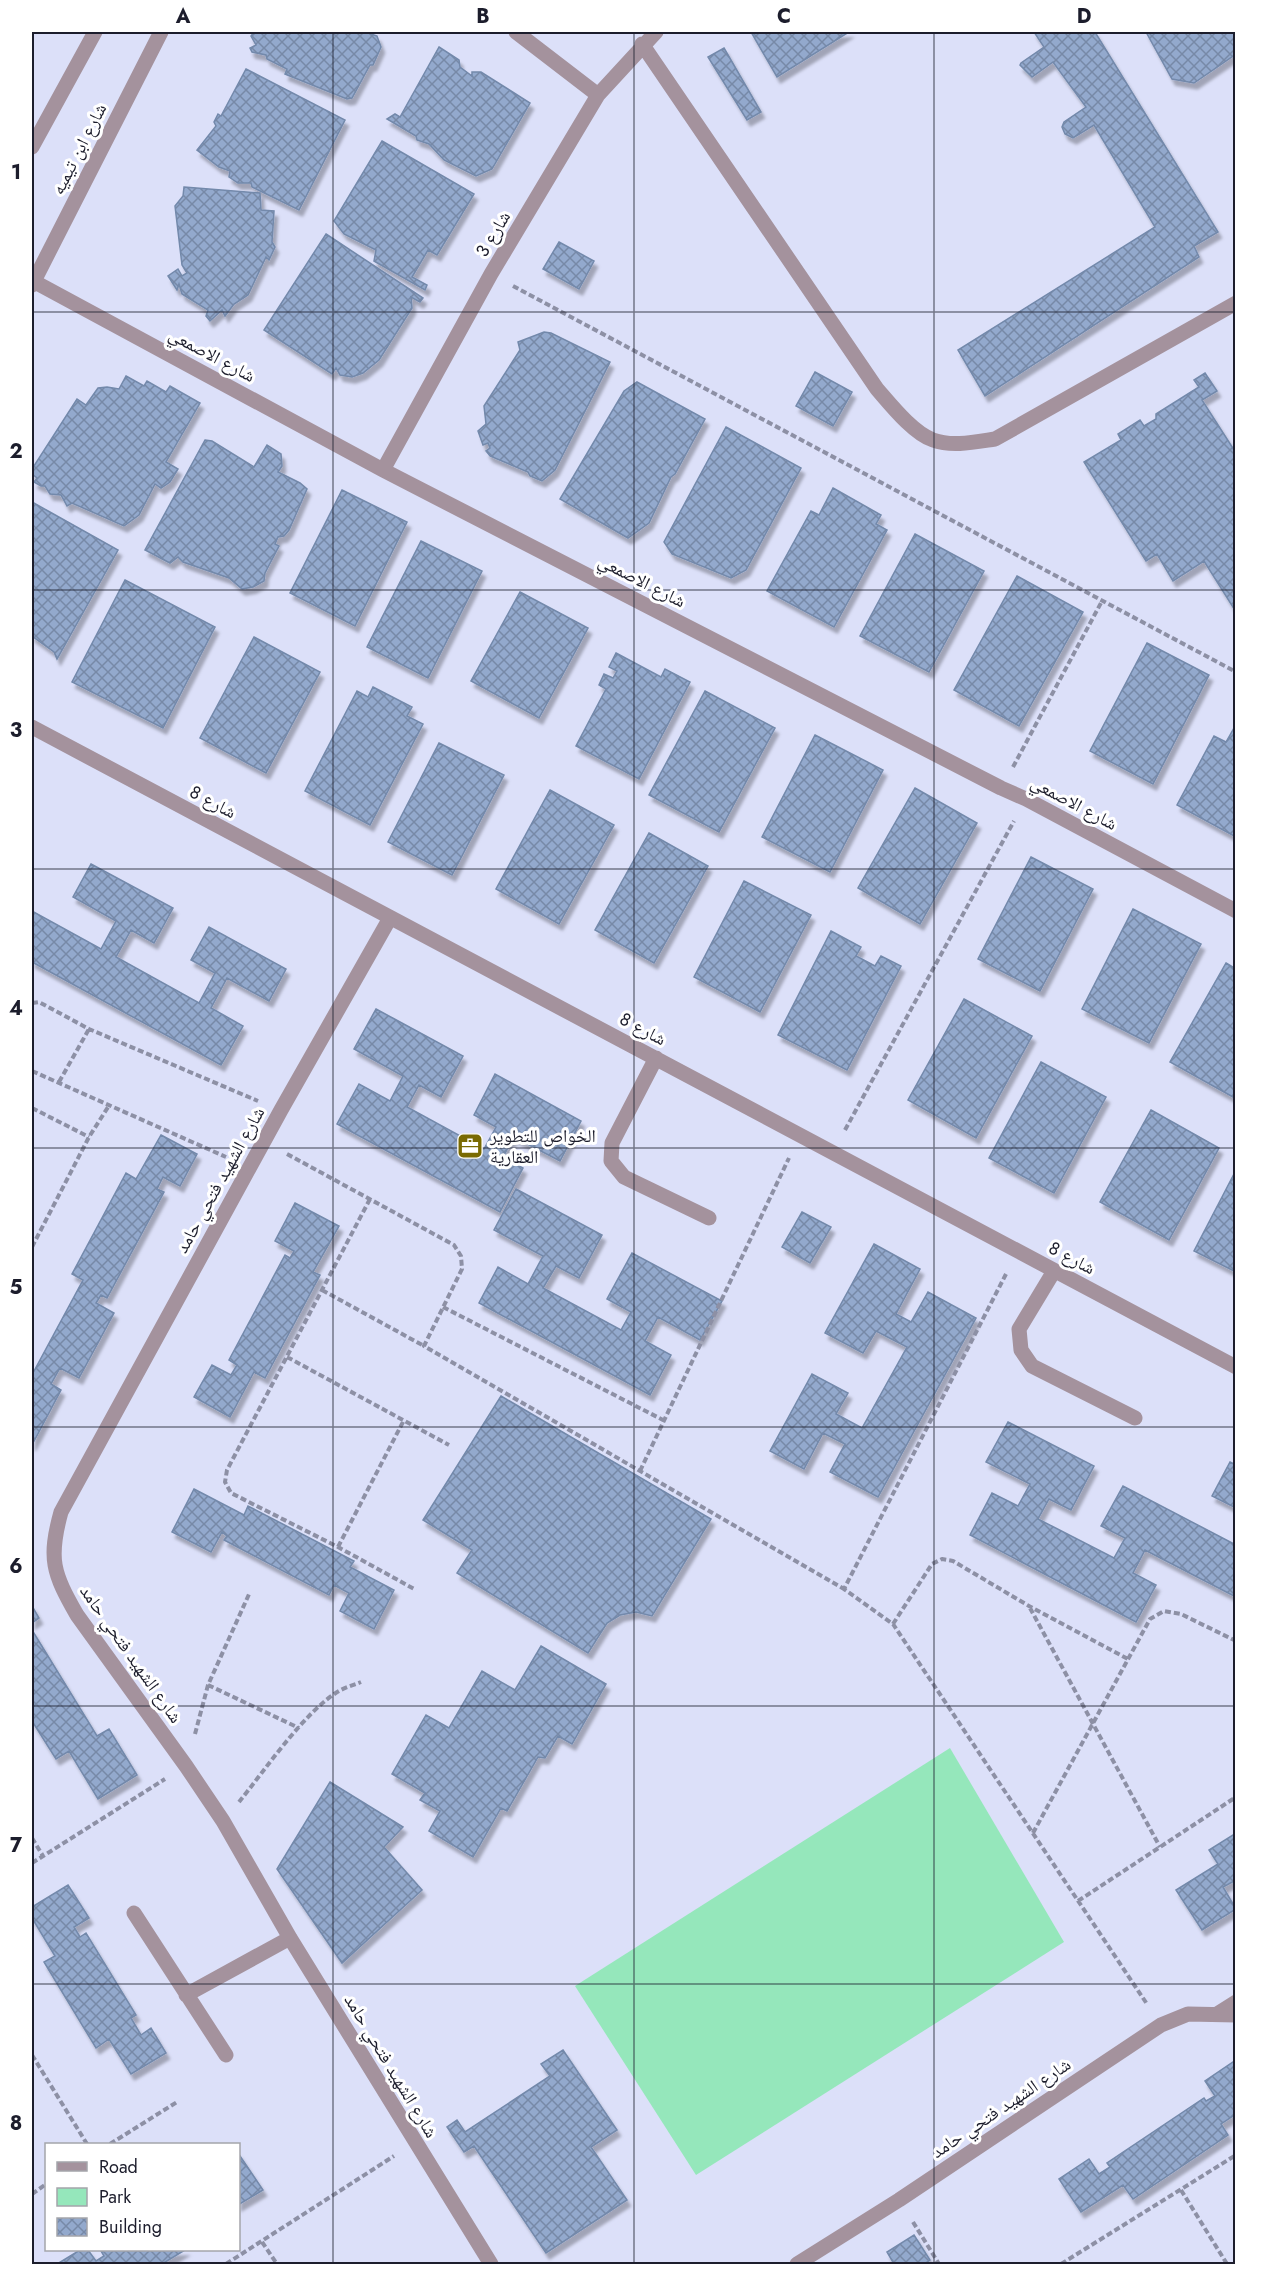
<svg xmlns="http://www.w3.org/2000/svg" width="1267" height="2296" font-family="Jost,'Noto Naskh Arabic',sans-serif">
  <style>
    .green { fill: #95e7bb }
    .building { fill: url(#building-cross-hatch); stroke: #7389ab; stroke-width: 1.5; filter: url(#shadow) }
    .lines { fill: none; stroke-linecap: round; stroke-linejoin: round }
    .path { stroke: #8d90a5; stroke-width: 4; stroke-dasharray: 6 3; stroke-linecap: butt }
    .minor { stroke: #a4929d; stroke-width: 15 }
    .grid { fill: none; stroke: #1c1d2c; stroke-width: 1.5; stroke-opacity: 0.55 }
    .labels { text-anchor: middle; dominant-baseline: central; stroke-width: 6; stroke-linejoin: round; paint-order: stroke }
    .street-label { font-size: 18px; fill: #1c1d2c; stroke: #fff }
    .poi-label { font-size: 18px; fill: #1c1d2c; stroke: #fff; text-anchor: start }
    .neatline { fill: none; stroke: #1c1d2c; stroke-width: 2 }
    .grid-label { font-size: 20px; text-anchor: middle; font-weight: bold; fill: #1c1d2c }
  </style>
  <defs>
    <pattern id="building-cross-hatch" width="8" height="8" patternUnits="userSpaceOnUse" patternTransform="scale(1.5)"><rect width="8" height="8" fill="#93a9cd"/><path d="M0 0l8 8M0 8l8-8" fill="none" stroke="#7789a7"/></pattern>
    <filter id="shadow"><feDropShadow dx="3.5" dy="6" stdDeviation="1.5" flood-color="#0004"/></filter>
  </defs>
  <rect width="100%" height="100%" fill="#dce0f9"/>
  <path class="green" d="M950 1748 1064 1942 696 2175 575 1986Z"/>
  <path class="building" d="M254 32H366L377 36 381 47 373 65H370L352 98 347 99 285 74 287 69 267 59 266 55 252 52 250 48 256 45 251 36Z
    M751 32H849L777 77Z
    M1034 32H1095L1218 232 1194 246 1199 257 985 396 958 350 1155 227 1094 125 1073 138 1065 134 1062 127 1064 122 1086 107 1053 62 1032 77 1020 65 1021 63 1044 47Z
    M1146 32H1236V54L1194 83 1172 79Z
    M439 47 459 60 460 67 472 76V72H481L530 103 492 169 476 176 444 160 429 144 417 140 416 136 387 119 395 114 400 117Z
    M724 48 761 112 747 120 708 57Z
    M246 69 345 120 299 210 252 187 251 183H238L229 177 230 171 219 167 197 150 216 126 214 122 218 114 221 116Z
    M382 141 474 194 437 255 428 250 412 277 427 285 425 290 374 261 376 250 344 234 334 221Z
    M184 187 260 193 261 210 274 211 272 242 275 247 269 260 266 257 248 295 234 304 225 316 222 310 210 321 206 316 208 310 182 294 179 284 177 290 168 276 178 269 182 276 187 273 182 265 175 206 183 196Z
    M326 234 423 298 420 302 411 297 412 308 379 360 363 373 352 377 340 375 336 368 332 374 264 330Z
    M559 242 594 261 579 289 543 269Z
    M544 332 551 333 610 362 555 470 542 481 530 476 528 472 490 456 486 451 490 448 488 443 483 445 478 431 486 424 484 406 520 350 518 342Z
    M815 372 852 392 833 426 796 406Z
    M1205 373 1217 391 1202 400 1236 453V612L1204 561 1173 581 1157 554 1146 561 1084 462 1121 440 1118 434 1140 420 1144 426 1156 419V414L1199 387 1194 380Z
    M126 376 144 386 147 381 166 392 170 386 200 403 166 462 178 469 170 482 161 488 155 484 139 515 124 526 72 503 67 506 61 495 50 494 45 486H41L34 482 37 478 32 474V469L77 399 86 405 98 388 107 387 119 389Z
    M637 382 705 419 675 474 671 477 649 523 628 538 560 499 624 391Z
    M726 427 801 468 746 570 731 578 672 554 664 542Z
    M205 440 212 441 254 467 267 445 281 454 282 466 278 472 300 483 307 489 289 530 284 536 278 537 275 544 279 546 265 573 264 581 253 587 242 589 229 578 183 562 178 557 170 563 145 550Z
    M833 488 881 515 876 524 887 530 834 627 767 591 811 511 819 515Z
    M342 490 407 522 355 626 290 593Z
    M32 502 118 550 57 659 54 652 32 636Z
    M915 534 984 571 929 672 860 636Z
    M421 541 482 571 428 678 367 647Z
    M1017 576 1083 612 1019 726 954 690Z
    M125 580 215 627 163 728 72 682Z
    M520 592 588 628 539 718 471 681Z
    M254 637 320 672 266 773 200 738Z
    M1147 643 1209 675 1153 784 1090 751Z
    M616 653 661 677 665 669 690 682 639 779 576 746 606 689 599 685 604 674 613 678 617 671 609 667Z
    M373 687 412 707 407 716 423 724 370 825 305 791 357 691 368 697Z
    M705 691 775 728 719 832 649 795Z
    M1234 728 1236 729V837L1177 805 1214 736 1226 742Z
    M815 735 883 770 830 872 762 837Z
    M439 743 504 775 452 875 388 842Z
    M915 788 977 823 920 924 858 888Z
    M550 790 614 825 559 924 496 889Z
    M649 833 708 866 654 963 595 930Z
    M1031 857 1093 889 1040 991 978 959Z
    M91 864 173 908 154 943 131 930 116 957 199 1003 215 973 191 960 209 927 286 969 269 1001 227 978 211 1008 243 1026 221 1065 32 962V911L101 949 116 921 73 897Z
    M744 881 811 915 760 1012 694 977Z
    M1133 909 1201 944 1149 1043 1082 1009Z
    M831 931 861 947 856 956 875 966 881 956 901 966 847 1070 778 1035Z
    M1226 963 1236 969V1094L1233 1097 1170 1062Z
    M964 999 1032 1036 976 1138 908 1100Z
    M376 1009 463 1056 441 1097 419 1085 407 1107 484 1149 496 1127 474 1115 495 1074 581 1121 560 1161 514 1137 503 1157 523 1168 500 1212 337 1124 359 1084 390 1101 403 1076 354 1049Z
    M1041 1062 1106 1097 1054 1193 989 1158Z
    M1151 1110 1219 1148 1169 1240 1100 1202Z
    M161 1135 197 1154 180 1186 163 1177 157 1189 164 1192 107 1298 101 1295 96 1303 114 1313 79 1378 60 1368 51 1384 61 1390 32 1445V1370L34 1371 83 1280 72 1274 126 1173 136 1179Z
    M1236 1170V1272L1194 1251Z
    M516 1189 602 1235 579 1278 556 1266 543 1288 621 1330 631 1312 607 1299 632 1253 722 1301 700 1340 658 1317 645 1341 671 1355 650 1395 479 1303 498 1267 528 1284 543 1256 494 1230Z
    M295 1203 339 1226 313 1272 320 1275 265 1378 254 1372 230 1417 194 1397 212 1365 231 1375 237 1365 229 1360 285 1255 290 1258 294 1251 275 1241Z
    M802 1212 831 1227 810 1263 782 1247Z
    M874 1244 920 1269 896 1314 911 1322 928 1292 976 1318 878 1497 830 1472 845 1444 823 1433 804 1469 770 1451 812 1374 848 1393 836 1414 862 1428 907 1347 876 1331 863 1353 825 1333Z
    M501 1396 711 1519 652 1616 636 1612 620 1615 607 1623 588 1653 457 1573 472 1550 423 1520Z
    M1008 1422 1094 1466 1071 1510 1049 1499 1038 1519 1114 1558 1125 1538 1101 1526 1123 1486 1236 1545V1597L1145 1550 1133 1573 1156 1585 1136 1622 970 1535 992 1493 1018 1506 1030 1484 986 1462Z
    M1230 1462 1236 1465V1508L1212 1496Z
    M194 1489 244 1515 248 1506 354 1561 350 1567 394 1590 374 1629 340 1611 349 1593 334 1585 329 1595 224 1540 227 1536 222 1532 211 1552 172 1532Z
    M32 1606 39 1618 32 1623Z
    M32 1630 97 1736 109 1729 137 1775 98 1799 69 1751 56 1759 32 1721Z
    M541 1646 606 1684 572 1744 558 1736 545 1758 538 1757 507 1811 501 1808 473 1857 429 1831 440 1811 420 1800 425 1793 392 1774 426 1715 449 1728 482 1671 515 1690Z
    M330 1782 403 1827 384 1847 422 1890 342 1963 277 1869Z
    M1236 1833V1880L1223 1887 1236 1909 1202 1930 1176 1890 1218 1864 1209 1850Z
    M68 1885 89 1918 74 1927 80 1937 86 1933 136 2015 131 2018 141 2035 151 2028 166 2053 131 2074 109 2039 96 2048 44 1962 55 1956 32 1918V1907Z
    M563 2050 617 2130 591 2147 627 2200 546 2253 474 2146 464 2152 447 2127 457 2120 465 2132 550 2076 541 2064Z
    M1236 2060V2114L1221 2124 1228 2135 1133 2199 1123 2185 1081 2212 1059 2179 1089 2159 1099 2174 1110 2167 1107 2163 1204 2098 1206 2101 1215 2096 1205 2081Z
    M238 2153 263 2190 238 2205Z
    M914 2235 930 2260 924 2264H894L887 2252Z
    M80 2250H88L96 2261 104 2256 101 2251 104 2250H185L162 2264H57Z"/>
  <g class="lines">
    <path class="path" d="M513 286 1236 672
      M1013 767 1102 601
      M32 1003 39 1002 89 1029 258 1101
      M32 1071 226 1157
      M59 1082 89 1029
      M32 1108 89 1137
      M845 1130 1014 821
      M287 1154 454 1245 461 1256 462 1269 424 1346 844 1589
      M370 1199 227 1470 225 1482 231 1493 338 1547 416 1590
      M32 1247 89 1137 110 1104
      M1006 1274 844 1589 893 1624 1147 2004
      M322 1290 424 1346
      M443 1307 665 1421
      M287 1357 449 1445
      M640 1471 789 1158
      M338 1547 404 1420
      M1030 1608 1160 1847
      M893 1624 932 1564 942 1559 953 1561 1029 1606 1128 1659
      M208 1685 299 1728
      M195 1734 208 1685 250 1592
      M239 1802C265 1770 305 1711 339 1691 346 1687 354 1685 361 1682
      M1033 1833 1150 1619 1164 1611 1181 1614 1236 1641
      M32 1838 43 1856
      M32 1863 165 1779
      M1078 1901 1236 1797
      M32 2055 87 2144
      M110 2144 177 2102
      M1181 2190 1227 2264
      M32 2194 46 2184
      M913 2222 939 2264
      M262 2242 277 2264
      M226 2264 394 2156
      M1061 2264 1236 2155"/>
    <path class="minor" d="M516 32 598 95
      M642 44 877 389C891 405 913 433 933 440 952 447 975 442 995 439L1236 303
      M32 147 95 32
      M33 281 383 470 1001 788 1026 799 1236 911
      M32 285 161 32
      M383 470 491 274 598 95 656 32
      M32 727 1236 1367
      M390 918 281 1110 61 1512C48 1559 53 1573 77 1615L186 1766 223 1821 290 1938 491 2264
      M656 1058 612 1143 611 1161 624 1177 709 1218
      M1054 1271 1019 1329 1021 1350 1032 1366 1135 1418
      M134 1913 226 2055
      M186 1995 290 1938
      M1217 2014 1236 2002
      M797 2264 899 2200 1161 2025 1188 2014 1236 2015"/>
  </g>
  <path class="grid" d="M333 32V2264M634 32V2264M934 32V2264M32 312H1236M32 590H1236M32 869H1236M32 1148H1236M32 1427H1236M32 1706H1236M32 1984H1236"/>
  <defs>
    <g id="office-square" transform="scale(1.35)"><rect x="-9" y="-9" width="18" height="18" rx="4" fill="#796a02" stroke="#fff"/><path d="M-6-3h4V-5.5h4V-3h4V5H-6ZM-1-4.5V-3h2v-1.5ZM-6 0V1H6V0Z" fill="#fff"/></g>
  </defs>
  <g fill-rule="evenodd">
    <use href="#office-square" x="470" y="1146"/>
  </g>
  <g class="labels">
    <g class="street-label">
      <text transform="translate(79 149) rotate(-63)">شارع ابن تيميه</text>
      <text transform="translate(493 234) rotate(-59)">شارع 3</text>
      <text transform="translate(212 355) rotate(28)">شارع الاصمعي</text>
      <text transform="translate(642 581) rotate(27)">شارع الاصمعي</text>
      <text transform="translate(213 802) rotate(28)">شارع 8</text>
      <text transform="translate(1074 803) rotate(28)">شارع الاصمعي</text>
      <text transform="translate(643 1029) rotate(28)">شارع 8</text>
      <text transform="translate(220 1180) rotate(-61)">شارع الشهيد فتحي حامد</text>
      <text transform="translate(1072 1258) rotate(28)">شارع 8</text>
      <text transform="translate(131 1654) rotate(55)">شارع الشهيد فتحي حامد</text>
      <text transform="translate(391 2066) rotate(59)">شارع الشهيد فتحي حامد</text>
      <text transform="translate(1001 2108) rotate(-34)">شارع الشهيد فتحي حامد</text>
    </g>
    <g class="poi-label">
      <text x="490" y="1136">الخواص للتطوير<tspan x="490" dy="21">العقارية</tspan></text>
    </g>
  </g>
  <rect width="1267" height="2296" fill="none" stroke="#ffffff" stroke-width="66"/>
  <rect x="45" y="2143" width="195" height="108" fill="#ffffff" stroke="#a4a5ab" stroke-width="1.5"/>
  <rect x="57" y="2162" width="30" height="9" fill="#a4929d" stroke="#a4a5ab" stroke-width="1.5"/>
  <text x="99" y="2173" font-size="18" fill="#1c1d2c">Road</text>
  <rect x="57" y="2188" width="30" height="18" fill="#95e7bb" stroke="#a4a5ab" stroke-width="1.5"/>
  <text x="99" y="2203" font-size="18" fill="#1c1d2c">Park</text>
  <rect x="57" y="2218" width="30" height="18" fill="url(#building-cross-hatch)" stroke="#a4a5ab" stroke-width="1.5"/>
  <text x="99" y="2233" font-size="18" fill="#1c1d2c">Building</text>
  <rect x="33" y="33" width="1201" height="2230" class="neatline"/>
  <g class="grid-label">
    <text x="183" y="23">A</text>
    <text x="483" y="23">B</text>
    <text x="784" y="23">C</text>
    <text x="1084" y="23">D</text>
    <text x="16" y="179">1</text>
    <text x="16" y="458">2</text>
    <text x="16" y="737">3</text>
    <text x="16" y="1015">4</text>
    <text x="16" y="1294">5</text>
    <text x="16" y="1573">6</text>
    <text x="16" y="1852">7</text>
    <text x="16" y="2130">8</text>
  </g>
</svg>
